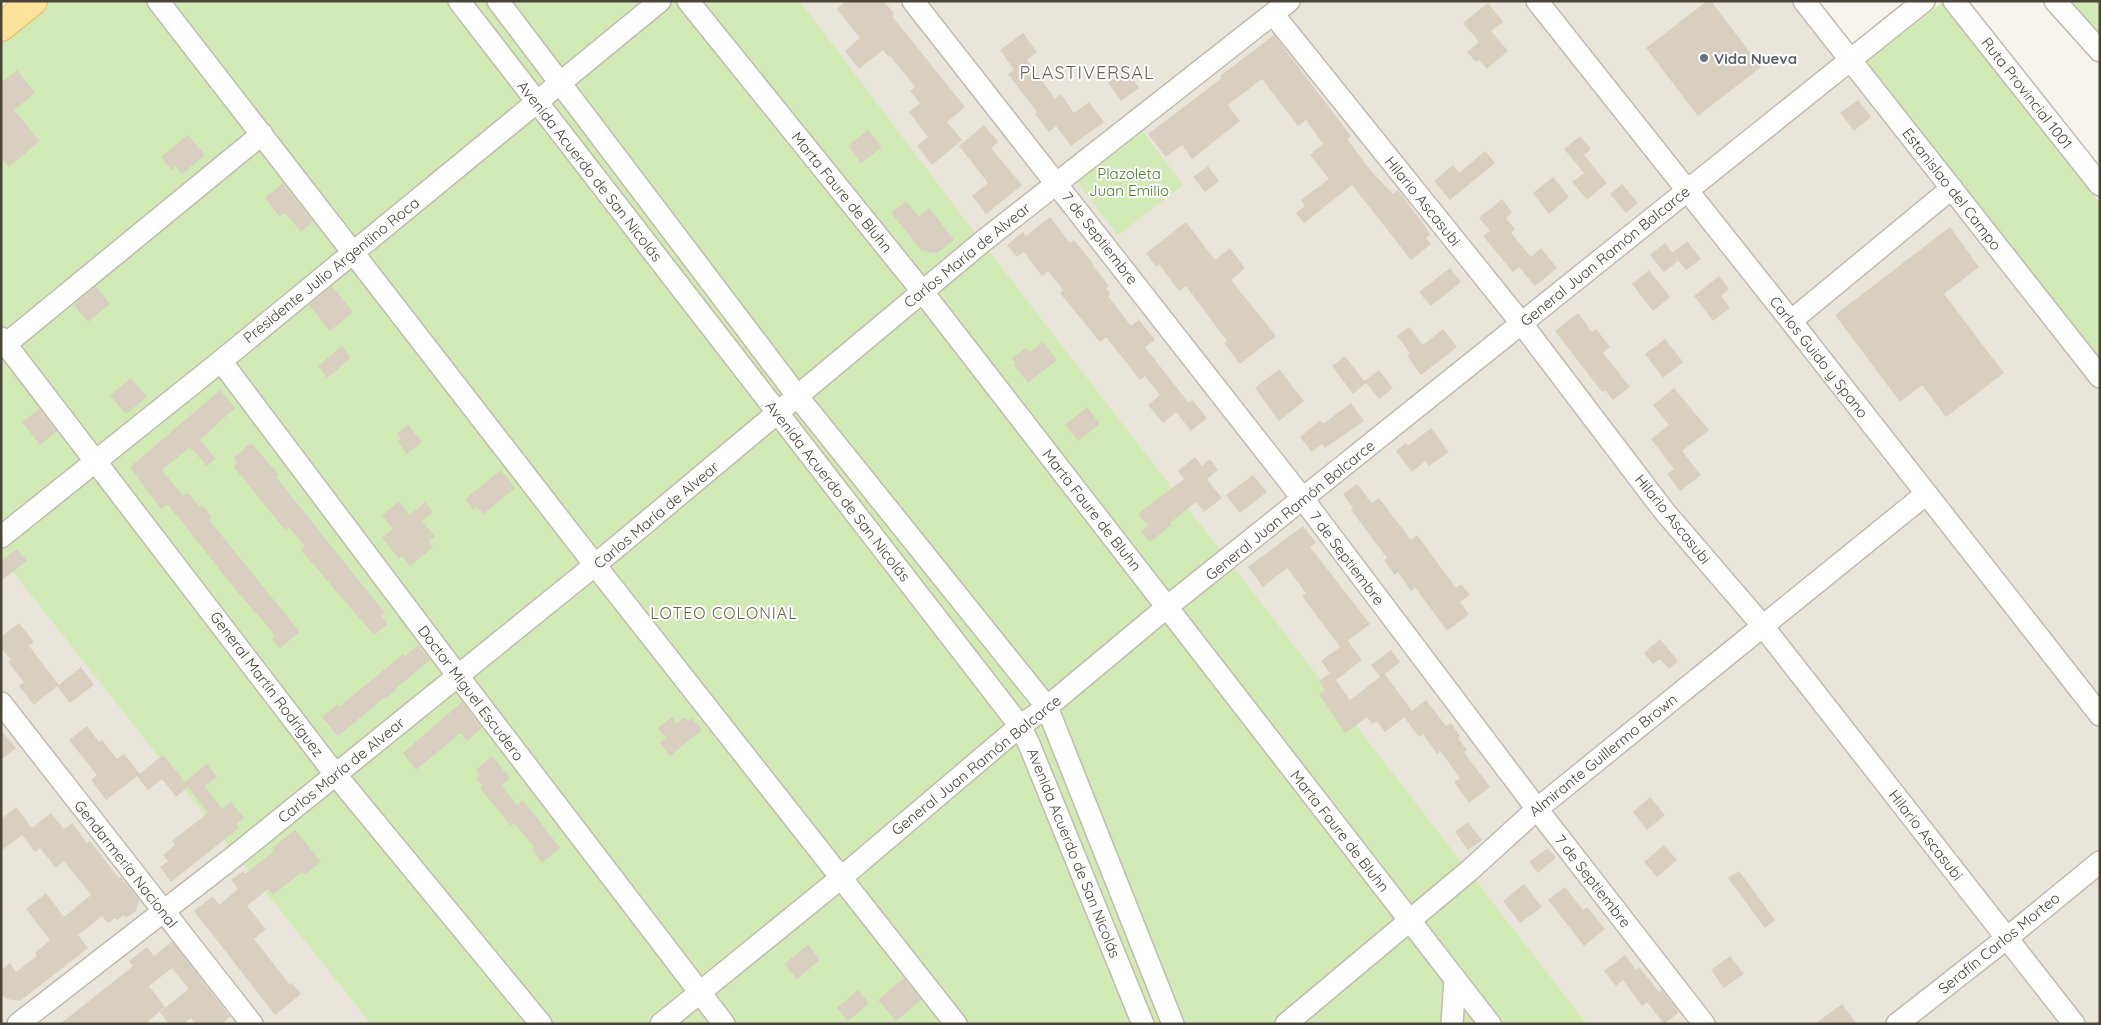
<svg xmlns="http://www.w3.org/2000/svg" width="2101" height="1025" font-family="Quicksand,sans-serif">
  <style>
    .residential { fill: #eae5da }
    .green { fill: #d2eab5 }
    .building { fill: #d8cfc1 }
    .lines { fill: none; stroke-linecap: round; stroke-linejoin: round }
    .minor-casing { stroke: #c2bbae; stroke-width: 24 }
    .major-casing { stroke: #e6c16a; stroke-width: 30 }
    .minor { stroke: #fff; stroke-width: 21 }
    .major { stroke: #ffe39c; stroke-width: 28 }
    .worship-dot { fill: #6b7280; stroke: #fff; stroke-width: 2 }
    .labels { text-anchor: middle; dominant-baseline: central; stroke-width: 4; stroke-linejoin: round; paint-order: stroke }
    .worship-label { font-size: 15px; font-weight: bold; fill: #5b616d; stroke: #fff; text-anchor: start }
    .street-label { font-size: 15px; fill: #4b4439; stroke: #fff }
    .park-label { font-size: 15px; fill: #4a7f2a; stroke: #fff }
    .neighbourhood-label { font-size: 16px; letter-spacing: 1px; fill: #6e6250; stroke: #fff }
    .quarter-label { font-size: 18px; letter-spacing: 1px; fill: #6e6250; stroke: #fff }
  </style>
  <rect width="100%" height="100%" fill="#f6f3ec"/>
  <path class="residential" d="M800 1H1804L2100 377V1024H1587L982 242Z
    M1 557 236 855 371 1024H1Z"/>
  <path class="green" d="M33 1H800L982 242 1587 1024H371L236 855 1 557V27Z
    M1944 1 2100 203V360L1866 61Z
    M2064 1H2100V40Z
    M1141 129 1183 185 1118 235 1075 179Z"/>
  <path class="building" d="M846 1H884L894 14 892 16 965 107 947 122 962 140 932 165 917 146 928 137 909 112 920 103 910 91 915 87 890 56 889 57 883 50 859 69 845 51 860 38 837 9Z
    M1707 1H1711L1761 67 1698 116 1646 48Z
    M1488 3 1503 22 1491 31 1508 51 1487 69 1479 60 1476 62 1467 52 1479 42 1463 23Z
    M1023 33 1037 52 1027 60 1055 99 1061 94 1074 113 1089 102 1104 122 1071 146 1056 126 1049 132 1035 114 1037 112 1008 74 1014 70 1000 50Z
    M1274 35 1351 136 1347 139 1371 171 1393 194 1398 190 1426 228 1430 235 1426 238 1431 244 1411 260 1352 185 1304 223 1296 213 1305 206 1301 200 1329 179 1310 155 1323 144 1306 120 1298 126 1262 79 1228 105 1240 121 1192 159 1182 145 1166 157 1148 134 1222 78 1220 76Z
    M1126 69 1139 88 1121 101 1108 83Z
    M17 70 35 93 14 110 40 141 9 167 1 157V83Z
    M1858 100 1871 117 1854 131 1840 113Z
    M984 125 998 142 991 148 1022 185 986 214 972 196 988 183 959 146Z
    M868 130 882 147 861 163 848 146Z
    M188 135 205 155 182 174 176 166 172 170 161 157Z
    M1580 136 1591 149 1584 155 1607 183 1587 200 1572 182 1584 173 1564 149Z
    M1485 151 1495 163 1450 200 1434 181 1453 165 1459 173Z
    M1208 166 1219 181 1205 192 1193 177Z
    M1553 177 1569 197 1549 214 1533 193Z
    M283 183 313 222 301 232 285 213 280 217 265 198Z
    M1622 184 1638 203 1626 213 1610 194Z
    M1502 199 1512 212 1506 218 1515 229 1511 233 1531 257 1541 248 1557 268 1535 286 1519 267 1513 272 1483 236 1490 231 1479 218Z
    M906 201 919 217 929 208 954 240 937 253 922 251 891 213Z
    M1050 217 1070 243 1074 240 1094 265 1093 266 1109 286 1106 288 1110 294 1108 296 1131 326 1139 320 1155 340 1145 347 1188 402 1192 400 1207 418 1191 431 1176 412 1163 423 1148 405 1160 395 1145 376 1140 380 1106 337 1100 342 1060 293 1063 290 1048 271 1042 276 1024 252 1017 257 1007 245 1023 232 1026 236Z
    M1186 222 1215 260 1230 248 1245 268 1231 280 1276 336 1240 364 1224 343 1227 341 1186 286 1179 291 1159 264 1156 267 1146 253Z
    M1950 227 1979 267 1944 294 2004 373 1946 417 1922 385 1900 402 1835 315Z
    M1687 241 1701 259 1686 270 1672 253Z
    M1665 243 1678 261 1664 272 1650 255Z
    M1450 268 1461 282 1431 306 1419 292Z
    M1649 270 1670 297 1653 311 1632 284Z
    M1719 276 1729 289 1721 296 1730 308 1713 321 1694 296Z
    M96 286 110 304 88 322 74 305Z
    M332 286 353 312 330 331 309 305Z
    M1578 313 1592 332 1596 329 1610 347 1603 353 1630 387 1613 400 1605 390 1602 392 1555 331Z
    M1409 327 1423 345 1443 329 1457 347 1421 375 1407 356 1410 353 1397 336Z
    M1665 339 1683 362 1663 378 1645 354Z
    M1043 342 1057 360 1028 383 1014 365 1016 364 1012 358 1026 348 1030 352Z
    M342 346 351 358 327 378 318 366Z
    M1345 356 1364 381 1379 370 1393 388 1379 399 1366 383 1353 394 1332 366Z
    M1279 369 1304 401 1279 421 1255 388Z
    M131 378 147 397 126 414 110 395Z
    M1674 388 1709 430 1682 451 1701 475 1680 491 1667 474 1674 469 1651 439 1669 425 1653 405Z
    M220 390 235 408 200 440 216 459 207 466 190 447 162 470 183 496 188 493 200 507 202 505 212 518 209 520 300 632 280 648 272 639 274 636 271 630 234 588 187 528 167 504 161 509 130 467Z
    M1351 403 1364 421 1325 448 1322 444 1312 452 1300 437 1320 420 1323 424Z
    M1087 407 1100 424 1078 441 1065 425Z
    M39 409 57 431 40 445 22 422Z
    M408 425 422 442 407 454 398 442 401 439 397 434Z
    M1431 428 1449 452 1429 466 1425 461 1412 472 1396 451 1406 443 1408 446Z
    M251 443 279 475 276 477 385 613 381 616 388 624 374 635 301 550 305 546 289 527 285 530 233 466 237 463 233 458Z
    M1195 457 1202 466 1210 459 1218 470 1207 479 1222 498 1204 512 1196 502 1170 523 1171 525 1150 542 1141 531 1148 526 1138 514 1184 479 1178 471Z
    M501 470 515 488 483 514 477 507 473 510 465 499Z
    M1253 475 1267 492 1240 513 1226 495Z
    M1357 484 1372 503 1379 498 1411 540 1417 535 1456 588 1461 584 1470 595 1460 602 1469 614 1447 631 1415 587 1411 591 1398 572 1395 575 1384 560 1387 558 1351 510 1353 508 1343 494Z
    M399 501 410 515 425 502 433 512 422 521 435 536 429 541 433 547 410 566 402 556 399 559 382 538 393 529 382 515Z
    M1303 526 1316 543 1310 547 1370 624 1340 647 1302 596 1306 593 1287 568 1263 587 1248 567Z
    M17 549 27 561 1 581V561Z
    M19 623 34 642 29 646 59 685 81 667 94 685 70 703 57 686 34 705 19 686 24 682 8 662 11 660 1 648V637Z
    M1660 639 1678 661 1669 669 1660 659 1653 664 1644 653Z
    M1348 641 1362 660 1336 680 1350 700 1380 677 1371 665 1391 650 1400 662 1385 674 1412 711 1385 732 1377 721 1372 724 1367 717 1345 733 1319 694 1325 690 1319 681 1330 673 1321 661Z
    M418 645 430 660 395 689 396 690 386 699 385 697 338 736 322 717 338 704 340 706 403 654 405 656Z
    M1426 700 1446 726 1451 723 1460 736 1458 738 1467 750 1464 752 1490 787 1469 803 1454 782 1460 778 1440 751 1437 754 1423 734 1419 737 1404 717Z
    M462 702 482 728 467 741 460 733 416 770 403 753Z
    M672 717 677 723 685 717 688 721 692 718 702 730 670 756 660 743 666 738 658 728Z
    M87 726 99 742 102 740 117 759 124 754 140 774 106 800 91 780 97 775 69 740Z
    M1 730 16 748 1 760Z
    M163 755 185 782 207 764 217 777 205 786 222 809 231 802 244 818 236 824 239 828 171 882 160 867 168 861 163 855 175 845 172 841 208 813 188 787 176 797 162 779 148 790 137 776Z
    M492 756 510 778 502 785 517 805 523 800 560 848 542 863 532 849 534 847 514 823 511 826 480 788 483 786 476 778 480 775 476 770Z
    M1650 797 1665 815 1647 830 1633 812Z
    M16 807 32 828 51 813 64 829 72 823 87 843 90 841 119 878 121 877 139 900 136 911 126 918 124 915 117 920 115 918 108 923 102 916 78 935 88 948 20 1001 6 999 1 993V970L10 963 16 972 37 956 35 953 50 940 26 909 46 893 64 917 91 895 64 861 56 868 40 848 35 852 22 835 1 851V819Z
    M1468 822 1482 840 1468 850 1455 832Z
    M295 830 321 862 305 875 302 872 273 895 268 889 247 906 266 929 254 939 290 985 292 983 301 994 275 1015 194 911 213 896 219 905 238 889 231 880 243 871 245 874 274 851 272 848Z
    M1664 845 1677 860 1657 877 1644 862Z
    M1548 848 1556 858 1538 873 1529 862Z
    M1739 871 1775 920 1765 928 1728 878Z
    M1524 884 1542 907 1520 923 1503 901Z
    M1565 887 1583 910 1587 907 1605 929 1584 946 1548 900Z
    M172 941 230 1017 222 1024H196L191 1018 184 1024H169L160 1012 189 989 172 968 149 986 165 1007 145 1024H60L133 966 129 961 147 947 154 956Z
    M808 945 820 960 797 979 784 964Z
    M1625 955 1636 970 1639 967 1659 992 1662 990 1679 1012 1664 1024 1647 1002 1642 1006 1623 980 1616 986 1604 971Z
    M1730 956 1744 974 1724 988 1711 970Z
    M904 978 921 1000 896 1021 878 1000Z
    M858 990 869 1003 848 1021 837 1008Z
    M1842 1004 1857 1024H1815Z"/>
  <g class="lines">
    <g class="minor-casing">
      <path id="minor" d="M158 1 595 565 956 1024
        M459 1 1020 726 1029 744 1143 1024
        M498 1 798 397 1047 707 1173 1024
        M688 1 922 291 1490 1024
        M913 1 1303 499 1537 809 1704 1024
        M1537 1 1791 321 2100 715
        M1804 1 2100 377
        M1954 1 2100 185
        M2055 1 2100 51
        M1273 14 1522 324 1664 511 1762 625 2074 1024
        M1791 321 1952 188
        M1 338 335 774 541 1024
        M6 344 262 134
        M221 361 458 676 724 1024
        M1 537 221 361 660 1
        M1 703 252 1024
        M18 1024 236 855 595 565 982 242 1289 1
        M661 1024 842 877 1020 726 1047 707 1167 607 1924 1
        M1286 1024 1470 870 1537 809 1926 494
        M1452 1024 1455 979
        M1897 1024 2007 938 2100 862"/>
    </g>
    <g class="major-casing">
      <path id="major" d="M1 27 33 1"/>
    </g>
    <use href="#minor" class="minor"/>
    <use href="#major" class="major"/>
  </g>
  <circle class="worship-dot" cx="1704" cy="58" r="5"/>
  <g class="labels">
    <g class="worship-label">
      <text x="1714" y="58">Vida Nueva</text>
    </g>
    <g class="street-label">
      <text transform="translate(2027 93) rotate(52)">Ruta Provincial 1001</text>
      <text transform="translate(590 171) rotate(52)">Avenida Acuerdo de San Nicolás</text>
      <text transform="translate(1952 189) rotate(52)">Estanislao del Campo</text>
      <text transform="translate(842 192) rotate(51)">Marta Faure de Bluhn</text>
      <text transform="translate(1423 201) rotate(51)">Hilario Ascasubi</text>
      <text transform="translate(1100 238) rotate(52)">7 de Septiembre</text>
      <text transform="translate(967 255) rotate(-39)">Carlos María de Alvear</text>
      <text transform="translate(1605 256) rotate(-39)">General Juan Ramón Balcarce</text>
      <text transform="translate(331 270) rotate(-39)">Presidente Julio Argentino Roca</text>
      <text transform="translate(1819 357) rotate(52)">Carlos Guido y Spano</text>
      <text transform="translate(838 491) rotate(52)">Avenida Acuerdo de San Nicolás</text>
      <text transform="translate(1092 510) rotate(52)">Marta Faure de Bluhn</text>
      <text transform="translate(1290 510) rotate(-39)">General Juan Ramón Balcarce</text>
      <text transform="translate(656 515) rotate(-40)">Carlos María de Alvear</text>
      <text transform="translate(1673 519) rotate(51)">Hilario Ascasubi</text>
      <text transform="translate(1347 558) rotate(53)">7 de Septiembre</text>
      <text transform="translate(267 684) rotate(53)">General Martín Rodríguez</text>
      <text transform="translate(471 693) rotate(53)">Doctor Miguel Escudero</text>
      <text transform="translate(1603 755) rotate(-39)">Almirante Guillermo Brown</text>
      <text transform="translate(976 765) rotate(-39)">General Juan Ramón Balcarce</text>
      <text transform="translate(341 770) rotate(-39)">Carlos María de Alvear</text>
      <text transform="translate(1340 831) rotate(52)">Marta Faure de Bluhn</text>
      <text transform="translate(1926 835) rotate(52)">Hilario Ascasubi</text>
      <text transform="translate(1074 853) rotate(68)">Avenida Acuerdo de San Nicolás</text>
      <text transform="translate(126 864) rotate(52)">Gendarmería Nacional</text>
      <text transform="translate(1593 881) rotate(52)">7 de Septiembre</text>
      <text transform="translate(1999 943) rotate(-39)">Serafín Carlos Morteo</text>
    </g>
    <g class="park-label">
      <text x="1129" y="173">Plazoleta<tspan x="1129" dy="17">Juan Emilio</tspan></text>
    </g>
    <g class="neighbourhood-label">
      <text x="724" y="613">LOTEO COLONIAL</text>
    </g>
    <g class="quarter-label">
      <text x="1087" y="72">PLASTIVERSAL</text>
    </g>
  </g>
  <rect width="2101" height="1025" fill="none" stroke="#4b4439" stroke-width="5"/>
</svg>
